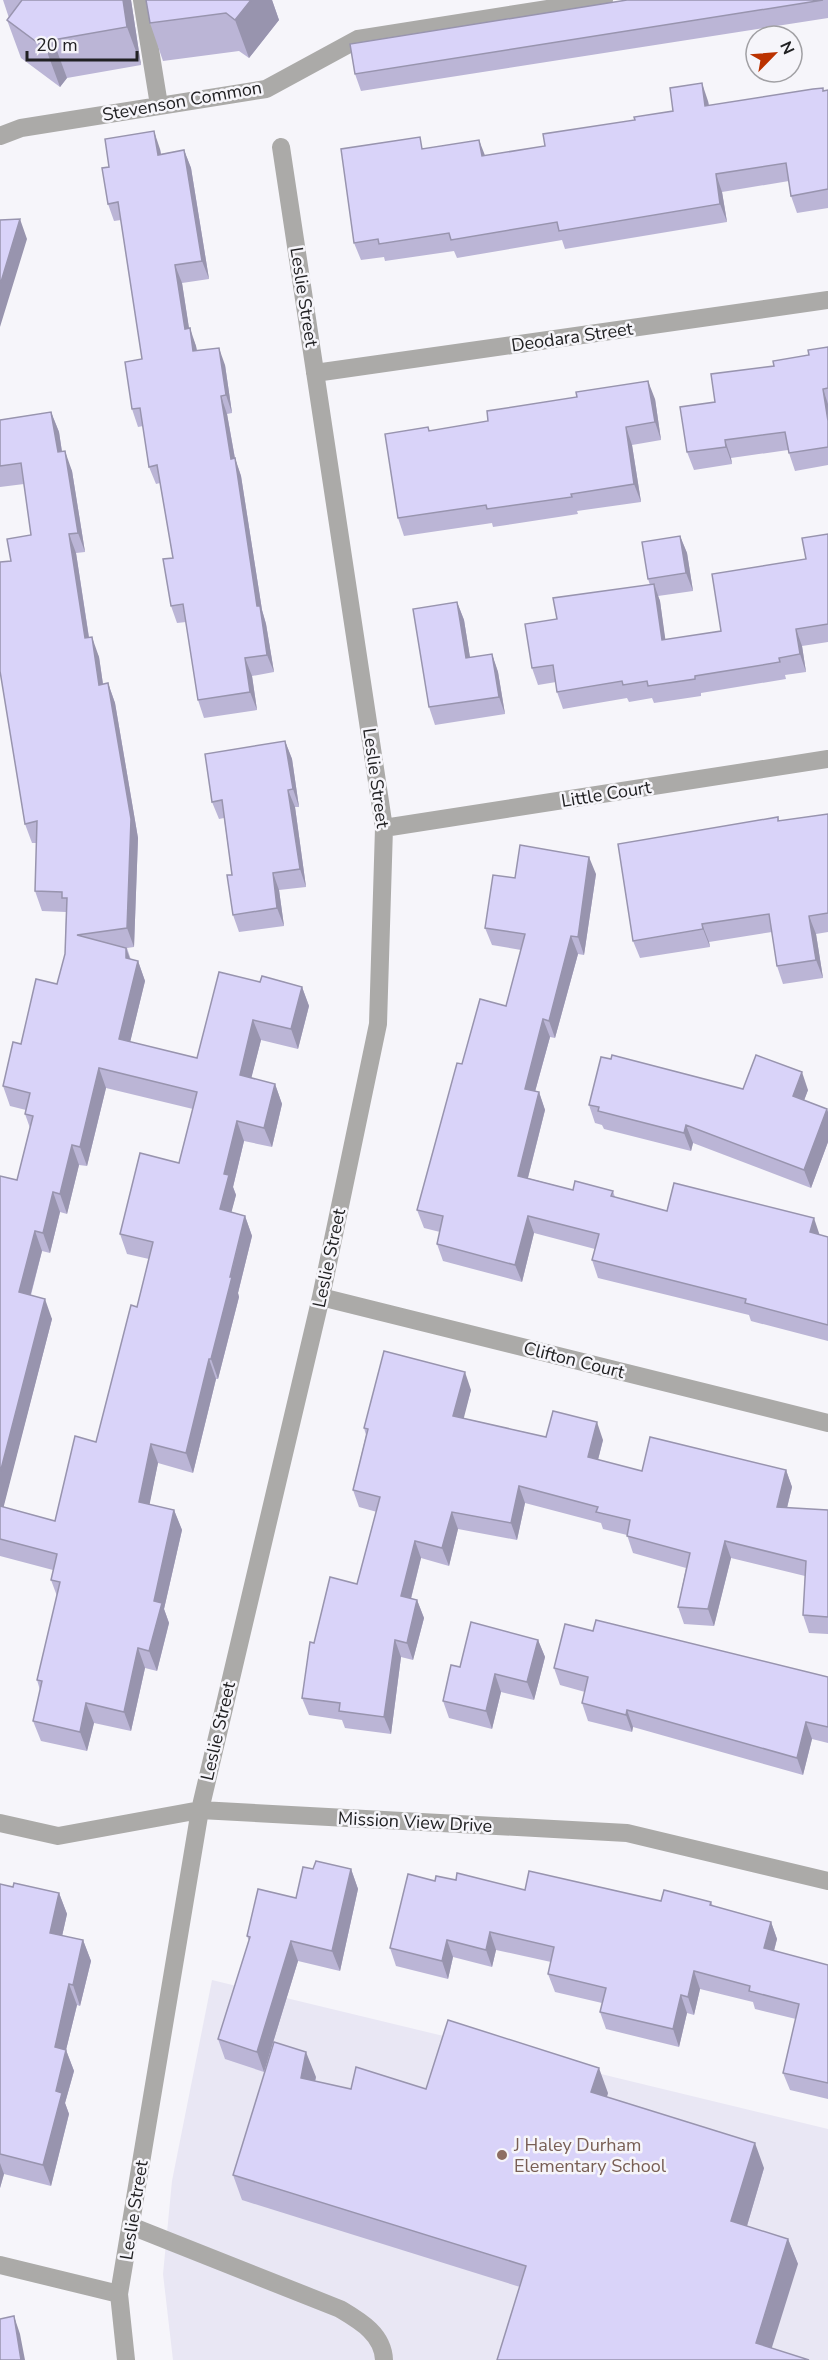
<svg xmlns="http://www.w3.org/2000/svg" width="828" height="2360" font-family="'Nunito Sans',sans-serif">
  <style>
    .built { fill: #e9e7f4 }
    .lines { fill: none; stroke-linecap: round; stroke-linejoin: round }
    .service { stroke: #abaaa8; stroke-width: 18 }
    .minor { stroke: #abaaa8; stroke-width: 18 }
    .wall { fill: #bbb5d6; fill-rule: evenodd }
    .shaded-wall { fill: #9894ae }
    .building { fill: #d9d3f9; stroke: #9894ae; stroke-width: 1.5 }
    .education-dot { fill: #8d6e63; stroke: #f6f5fa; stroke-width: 2 }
    .labels { text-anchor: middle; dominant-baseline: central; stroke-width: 5; stroke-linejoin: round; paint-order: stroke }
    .street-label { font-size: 18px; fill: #212123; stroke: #f6f5fa }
    .education-label { font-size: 18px; fill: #785e54; stroke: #f6f5fa; text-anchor: start }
  </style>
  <rect width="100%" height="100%" fill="#f6f5fa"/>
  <path class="built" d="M212 1980 828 2129V2360H173L163 2274 172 2181Z"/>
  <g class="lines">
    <path class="service" d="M131 2226 340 2309C360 2321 383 2334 384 2360"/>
    <path class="minor" d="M142 0 159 105
      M0 136 21 128 266 89 358 39 604 0
      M315 373 828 300
      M384 828 828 759
      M321 1297 828 1423
      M0 1823 58 1836 200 1810 627 1833 828 1881
      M0 2265 119 2294
      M126 2360 119 2294 200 1810 321 1297 378 1024 384 828 281 147"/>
  </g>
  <path class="wall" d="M3 0H131L141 65 67 78 60 87 21 58 7 20 9 18Z
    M146 0H272L279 20 249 58 239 51 163 61 150 23Z
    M627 0H828V18L361 91 355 74Z
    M828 90V208L797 213 791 196 789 181 722 192 727 222 565 249 562 240 457 258 454 251 385 261 384 257 361 260 354 243 425 149 485 156 545 146 635 120 673 111 708 101 709 106Z
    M160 149 161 154 184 150 191 168 209 279 182 283 189 329 196 346 197 351 225 365 232 413 227 414 235 458 241 476 262 610 266 624 274 672 252 676 257 710 204 718 198 700 186 622 177 623 171 606 173 558 160 483 156 484 149 467 143 426 138 427 132 409 142 359 121 220 114 221 108 204 109 167Z
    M828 347V465L795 471 788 450 731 458 732 464 694 470 687 452 715 402 774 366 809 355Z
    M655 399 661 440 632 445 641 502 577 511 578 514 493 527 492 523 404 536 398 518 428 427 429 431Z
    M51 412 59 432 62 452 72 471 85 552 76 553 89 637 99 657 103 684 108 683 115 703 138 838 134 947 127 948 131 960 138 961 145 981 130 1042 197 1058 260 982 302 987 309 1006 298 1049 261 1040 251 1078 275 1084 282 1104 272 1147 244 1141 233 1187 236 1195 231 1212 245 1216 252 1236 238 1293 239 1297 218 1379H216L193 1473 158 1463 149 1505 174 1510 182 1530 164 1609 169 1623 157 1671 145 1668 131 1731 94 1723 87 1751 41 1741 33 1721 40 1690 37 1680 57 1596 51 1580 53 1570 0 1556V1176L17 1180 30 1128 25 1114 26 1110 10 1106 3 1086 21 1044 57 984 65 954 66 912 42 911 35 891 37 843H32L25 824 11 561 31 535 24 484 0 487V420ZM106 1088 193 1109 179 1163 120 1234 127 1254 149 1259 137 1307 96 1442 55 1521 3 1507 52 1319 31 1295 42 1251 50 1253 60 1212 67 1214 79 1165 87 1166Z
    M828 534V642L802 646 806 672 785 675 786 679 701 693V696L654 703 652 698 629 702 627 698 563 709 557 692 556 682 538 685 532 668 557 619 650 585 648 579 680 536 687 553 693 591 658 596 660 601 665 640 721 631 806 559Z
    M457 602 464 620 470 658 492 654 498 672 505 714 435 725 429 707Z
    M285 741 292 759 299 807H295L306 887 279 890 284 926 239 932 233 915 232 875 224 818 219 819 212 802Z
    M828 814V932L816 934 823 978 783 984 777 966 772 932 709 942 710 947 640 958 633 941 778 817 779 821Z
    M596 874 584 955 578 954 555 1038 550 1037 535 1092H539L545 1110 528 1178 573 1190 613 1191 615 1197 667 1211 820 1235 828 1237V1341L751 1321 749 1315 598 1278 592 1260 595 1249 534 1233 522 1282 443 1261 437 1244 440 1232 424 1228 417 1210 462 1064 506 1006 521 950 492 945 485 928 515 878Z
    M743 1089 808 1090 804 1100 827 1109 828 1112V1142L811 1188 693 1143 691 1151 604 1129 602 1125 595 1123 589 1105Z
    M471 1390 463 1418 546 1437 603 1440 598 1460 642 1471 786 1470 792 1487 787 1508 828 1510V1634L809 1633 803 1615 805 1576 731 1558 714 1626 684 1624 678 1607 686 1568 633 1553 627 1535 603 1529 601 1523 525 1503 517 1540 458 1529 449 1566 421 1558 411 1599 417 1600 424 1618 413 1660 401 1657 391 1734 345 1728 342 1720 309 1715 302 1698 314 1643 357 1584 377 1512 359 1507 353 1490 366 1435 364 1428Z
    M593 1631 828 1677V1743L812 1739 803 1775 633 1727 632 1732 588 1721 582 1703 585 1692 560 1685 554 1668Z
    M538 1640 545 1657 534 1700 501 1692 492 1729 449 1718 443 1701 460 1667Z
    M313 1869H351L358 1889 340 1971 298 1961 264 2072 225 2059 218 2039 249 1941 247 1936 296 1898Z
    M456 1880 525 1890 661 1901 711 1902 713 1906 771 1922 777 1939 774 1951 828 1965V2099L790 2090 783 2073 796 2019 755 2009 753 2002 700 1989 694 2015 687 2013 679 2047 606 2029 600 2012 602 2003 555 1992 548 1974 551 1962 496 1950 492 1967 453 1957 448 1979 396 1966 390 1948 435 1881Z
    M0 1884 13 1887 59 1893 67 1914 62 1936 83 1940 91 1961 80 2006 77 2005 66 2050 74 2071 65 2103 69 2114 51 2186 4 2174 0 2188Z
    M316 2077 315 2081 351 2089H426L608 2093 607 2097 764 2168 747 2226 788 2239 798 2264 520 2287 242 2200 233 2175Z"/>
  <path class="shaded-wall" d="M123 0H131L141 65 127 27Z
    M251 0H272L279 20 249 58 235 20Z
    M53 40 67 78 60 87 46 49Z
    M702 83 708 101 712 124 705 106Z
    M154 131 160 149 164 172 158 155Z
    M479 140 486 158 482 156Z
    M184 150 191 168 209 279 202 261Z
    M716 174 722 192 727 222 720 204Z
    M20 219 27 239 0 327V285Z
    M175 265 182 283 192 347 185 329Z
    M190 328 196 346 200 369 193 351Z
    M219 348 225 365 232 413 226 395Z
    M648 381 655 399 661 440 655 422Z
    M823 389 828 404V421Z
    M221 396 227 414 238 476 231 459Z
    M51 412 59 432 65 472 58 452Z
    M626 427 632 445 641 502 634 484Z
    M725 440 731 458 732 464 726 447Z
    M65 451 72 471 85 552 78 533Z
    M235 458 241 476 262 610 266 624 274 672 267 655 257 606Z
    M69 534 76 553 92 658 85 638Z
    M680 536 687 553 693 591 686 573Z
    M654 584 660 601 668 658 662 640Z
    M457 602 464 620 473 676 466 658Z
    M796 629 802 646 806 672 800 654Z
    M92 637 99 657 106 705 99 685Z
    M492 654 498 672 505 714 499 697Z
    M245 658 252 676 257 710 250 692Z
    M108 683 115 703 138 838 134 947 127 928Z
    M285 741 292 759 299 807 293 789Z
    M288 790 295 807 306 887 300 869Z
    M589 857 596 874 584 955 578 937Z
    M273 873 279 890 284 926 277 908Z
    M809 916 816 934 823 978 816 960Z
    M702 924 709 942 710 947 703 929Z
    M571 936 578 954 555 1038 549 1021Z
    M126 948 133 967 126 958Z
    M138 961 145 981 126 1059 119 1039Z
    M302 987 309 1006 298 1049 291 1029Z
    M543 1019 550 1037 531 1106 525 1089Z
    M253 1020 261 1040 247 1095 240 1075Z
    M99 1068 106 1088 87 1166 80 1147Z
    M802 1072 808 1090 799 1114 793 1096Z
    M275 1084 282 1104 272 1147 264 1128Z
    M539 1092 545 1110 524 1193 518 1176Z
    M827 1109 828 1112V1142L811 1188 804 1170Z
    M237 1121 244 1141 233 1187 236 1195 227 1229 220 1209 224 1174Z
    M686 1125 693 1143 691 1151 684 1133Z
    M72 1145 79 1165 67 1214 60 1194Z
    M53 1192 60 1212 50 1253 43 1233Z
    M245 1216 252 1236 238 1293 239 1297 218 1379 211 1359Z
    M528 1216 534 1233 522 1282 515 1265Z
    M814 1218 820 1236 810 1232Z
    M35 1231 42 1251 26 1312 19 1292Z
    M45 1299 52 1319 0 1521V1473Z
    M209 1359 216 1379 193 1473 186 1453Z
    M465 1372 471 1390 460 1433 453 1416Z
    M597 1422 603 1440 594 1475 588 1457Z
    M151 1444 158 1463 146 1522 139 1502Z
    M786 1470 792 1487 783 1524 777 1507Z
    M519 1486 525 1503 517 1540 511 1523Z
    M174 1510 182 1530 164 1609 169 1623 157 1671 149 1651 154 1601Z
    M452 1512 458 1529 449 1566 442 1548Z
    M415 1541 421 1558 407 1614 401 1596Z
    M725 1541 731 1558 714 1626 708 1609Z
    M417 1600 424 1618 413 1660 407 1643Z
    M395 1640 401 1657 391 1734 384 1717Z
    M538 1640 545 1657 534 1700 527 1682Z
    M138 1648 145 1668 131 1731 124 1712Z
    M495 1674 501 1692 492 1729 486 1711Z
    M86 1703 94 1723 87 1751 80 1732Z
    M627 1710 633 1727 632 1732 626 1715Z
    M806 1722 812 1739 803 1775 797 1758Z
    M351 1869 358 1889 340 1971 332 1951Z
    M59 1893 67 1914 58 1954 50 1933Z
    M771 1922 777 1939 770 1965 764 1948Z
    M490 1932 496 1950 492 1967 486 1950Z
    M83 1940 91 1961 80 2006 73 1985Z
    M447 1940 453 1957 448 1979 442 1961Z
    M291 1941 298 1961 264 2072 257 2052Z
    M694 1971 700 1989 694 2015 688 1997Z
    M69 1984 77 2005 66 2050 74 2071 65 2103 69 2114 51 2186 43 2165 56 2091 55 2047Z
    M681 1995 687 2013 679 2047 673 2029Z
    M306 2052 316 2077 310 2103 301 2078Z
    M599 2068 608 2093 600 2117 591 2092Z
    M755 2143 764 2168 741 2246 731 2221Z
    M0 2163 4 2174 0 2188Z
    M788 2239 798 2264 768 2360 756 2343Z
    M14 2316 20 2334 25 2360H21Z"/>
  <path class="building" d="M22 0H123L127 27 53 40 46 49 7 20Z
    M146 0H251L235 20 226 13 150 23Z
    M627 0H823L355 74 350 44Z
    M702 83 705 106 813 89 823 88V91L828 90V189L791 196 786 163 716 174 720 204 559 231 557 222 451 240 449 233 379 244 378 239 354 243 341 149 420 137 422 149 479 140 482 156 545 146 543 134 635 120 634 117 673 111 670 88Z
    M154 131 158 155 184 150 202 261 175 265 185 329 190 328 193 351 219 348 226 395 221 396 231 459 235 458 257 606H260L267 655 245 658 250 692 198 700 183 604 171 606 163 559 173 558 157 465 149 467 140 408 132 409 125 362 142 359 118 202 108 204 102 168 109 167 105 139Z
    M20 219 0 285V220Z
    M828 347V388L823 389 828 421V447L789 453 785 432 725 440 726 447 687 452 680 407 715 402 711 374 774 366 773 361 809 355 808 350Z
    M648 381 655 422 626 427 634 484 571 494 572 497 487 509 486 505 398 518 385 434 428 427 429 431 488 421 487 411 577 397 576 392Z
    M51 412 58 452 65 451 78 533 69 534 85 638 92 637 99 685 108 683 131 819 127 928 77 935 126 948V958L138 961 119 1039 197 1058 219 972 260 982 262 976 302 987 291 1029 253 1020 240 1075 275 1084 264 1128 237 1121 224 1174 229 1175 220 1209 245 1216 230 1277H232L211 1359H209L186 1453 151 1444 139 1502 174 1510 154 1601 162 1603 149 1651 138 1648 124 1712 86 1703 80 1732 33 1721 42 1681 37 1680 60 1582 51 1580 57 1554 0 1539V1506L55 1521 75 1436 96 1442 131 1305 137 1307 153 1242 120 1234 140 1153 179 1163 197 1092 99 1068 80 1147 72 1145 60 1194 53 1192 43 1233 35 1231 19 1292 45 1299 0 1473V1176L17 1180 33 1116 25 1114 30 1093 3 1086 13 1042 21 1044 36 979 57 984 65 954 67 898H62V892L35 891 37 821 25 824 0 671V562L11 561 7 539 31 535 21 463 0 466V420Z
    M828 534V624L796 629 800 654 779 658 780 662 695 676V679L648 686 647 681 623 685 622 681 557 692 553 665 532 668 525 624 557 619 553 598 654 584 662 640 721 631 712 574 806 559 802 538Z
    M680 536 686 573 648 579 642 542Z
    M457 602 466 658 492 654 499 697 429 707 413 609Z
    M285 741 293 789 288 790 300 869 273 873 277 908 233 915 227 875H232L222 800 212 802 205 754Z
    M828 814V913L809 916 816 960 777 966 769 914 702 924 703 929 633 941 618 844 778 817V821Z
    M520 845 589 857 578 937 571 936 549 1021 543 1019 525 1089 539 1092 518 1176 573 1190 575 1181 613 1191 611 1196 667 1211 674 1183 814 1218 810 1232 828 1237V1325L745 1303 746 1299 592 1260 599 1234 528 1216 515 1265 437 1244 443 1216 417 1210 457 1063 462 1064 480 999 506 1006 525 934 485 928 493 875 515 878Z
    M612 1055 743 1089 756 1055 802 1072 793 1096 827 1109 804 1170 686 1125 684 1133 598 1111 599 1107 589 1105 601 1057 611 1059Z
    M384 1351 465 1372 453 1416 546 1437 553 1411 597 1422 588 1457 642 1471 650 1437 786 1470 777 1507 828 1510V1617L803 1615 806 1561 725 1541 708 1609 678 1607 690 1553 627 1536 630 1520 596 1512 598 1507 519 1486 511 1523 452 1512 442 1548 415 1541 401 1596 417 1600 407 1643 395 1640 384 1717 339 1711 340 1703 302 1698 310 1642 314 1643 330 1577 357 1584 380 1497 353 1490 368 1429 364 1428Z
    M596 1620 828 1677V1727L806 1722 797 1758 627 1710 626 1715 582 1703 588 1677 554 1668 565 1624 593 1631Z
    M471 1622 538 1640 527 1682 495 1674 486 1711 443 1701 451 1665 460 1667Z
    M316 1861 351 1869 332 1951 291 1941 257 2052 218 2039 250 1937 247 1936 258 1889 296 1898 303 1867 313 1869Z
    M529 1871 661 1901 664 1890 711 1902 710 1905 771 1922 764 1948 828 1965V2083L783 2073 799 2004 749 1991 750 1986 694 1971 688 1997 681 1995 673 2029 600 2012 606 1988 548 1974 554 1947 490 1932 486 1950 447 1940 442 1961 390 1948 408 1874 435 1881 436 1876 456 1880 457 1873 525 1890Z
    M14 1883 59 1893 50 1933 83 1940 73 1985 69 1984 55 2047 66 2050 56 2091 62 2093 43 2165 0 2154V1884L13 1887Z
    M448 2020 599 2068 591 2092 755 2143 731 2221 788 2239 756 2343 809 2360H497L526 2266 233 2175 274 2042 306 2052 301 2078 351 2089 356 2067 426 2089Z
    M14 2316 21 2360H0V2319Z"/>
  <circle class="education-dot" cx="502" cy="2155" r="6"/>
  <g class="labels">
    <g class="street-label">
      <text transform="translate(182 101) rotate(-10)">Stevenson Common</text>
      <text transform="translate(304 297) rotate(81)">Leslie Street</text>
      <text transform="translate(572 337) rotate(-8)">Deodara Street</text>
      <text transform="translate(376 778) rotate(82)">Leslie Street</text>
      <text transform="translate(606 794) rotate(-9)">Little Court</text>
      <text transform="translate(329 1258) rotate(-78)">Leslie Street</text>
      <text transform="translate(574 1360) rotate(14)">Clifton Court</text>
      <text transform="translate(218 1731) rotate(-77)">Leslie Street</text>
      <text transform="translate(415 1822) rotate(3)">Mission View Drive</text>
      <text transform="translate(134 2210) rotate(-81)">Leslie Street</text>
    </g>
    <g class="education-label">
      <text x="514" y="2145">J Haley Durham<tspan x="514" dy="21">Elementary School</tspan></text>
    </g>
  </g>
  <g transform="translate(774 54) rotate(65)"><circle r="28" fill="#f6f5fa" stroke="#a1a0a4" stroke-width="1.5"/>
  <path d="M0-4.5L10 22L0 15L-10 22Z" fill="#bb3200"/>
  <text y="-9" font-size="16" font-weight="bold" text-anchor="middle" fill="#212123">N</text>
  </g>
  <path d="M27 51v9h110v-9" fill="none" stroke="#212123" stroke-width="3"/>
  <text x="36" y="51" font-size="18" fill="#212123" stroke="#f6f5fa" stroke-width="4.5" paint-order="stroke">20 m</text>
</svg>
